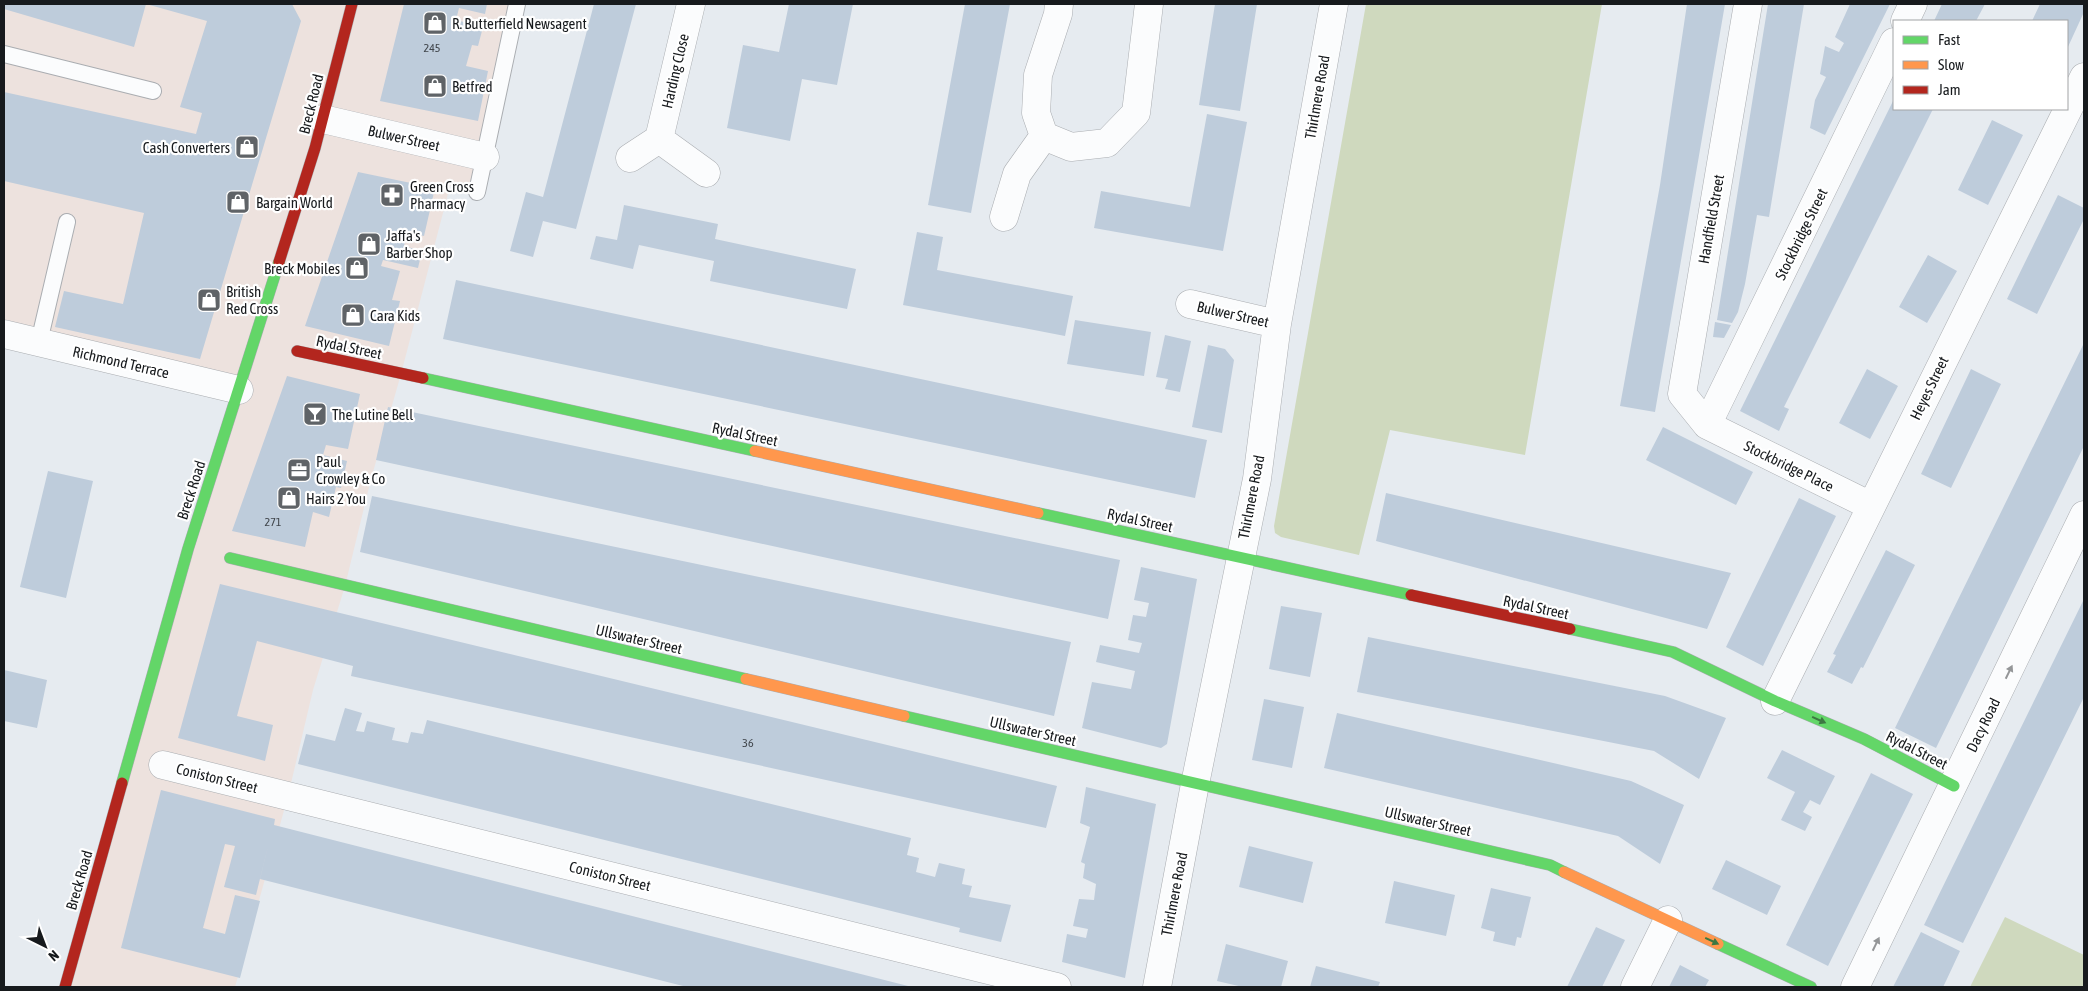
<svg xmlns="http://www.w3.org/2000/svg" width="2088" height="991" font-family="'Asap Condensed',sans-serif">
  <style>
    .commercial { fill: #ede2de }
    .green { fill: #cfd9be }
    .building { fill: #beccdb }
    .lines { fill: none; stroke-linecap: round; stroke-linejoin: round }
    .lane-casing { stroke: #aaadb1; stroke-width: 18 }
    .street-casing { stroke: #aaadb1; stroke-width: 29 }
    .fast-casing { stroke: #aaadb1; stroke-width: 12 }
    .slow-casing { stroke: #aaadb1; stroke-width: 12 }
    .jam-casing { stroke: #aaadb1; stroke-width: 12 }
    .lane { stroke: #fbfcfd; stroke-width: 16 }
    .street { stroke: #fbfcfd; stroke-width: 28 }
    .fast { stroke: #63d668; stroke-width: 11 }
    .slow { stroke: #ff974d; stroke-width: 11 }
    .jam { stroke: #b3261e; stroke-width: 11 }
    .oneway { fill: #949698 }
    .oneway2 { fill: #3d7842 }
    .labels { text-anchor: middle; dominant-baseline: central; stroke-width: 4.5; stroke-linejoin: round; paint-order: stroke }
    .number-label { font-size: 12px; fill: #41464c }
    .poi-label { font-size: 15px; fill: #171a1d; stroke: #fff; text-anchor: start }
    .street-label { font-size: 15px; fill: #171a1d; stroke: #fff }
  </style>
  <rect width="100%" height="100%" fill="#e6ebf0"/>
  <path class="commercial" d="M4 4H517L477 192 450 186 401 374 371 479 345 586 313 690 288 796 235 987H65L238 390 4 334Z"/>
  <path class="green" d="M1366 4H1602L1525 455 1390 430 1359 555 1281 537 1275 533 1274 526Z
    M2005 917 2084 955V987H1970Z"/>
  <path class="building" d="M4 4H292L301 21 200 359 55 327 64 291 123 304 144 213 4 181V92L196 134 202 113 180 107 207 21 146 4 134 47 4 9Z
    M404 4H487L485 14 459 8 456 20 483 27 478 46 472 45 466 66 488 71 478 121 380 101Z
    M594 4H636L576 229 543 221 533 257 510 251 526 192 543 197Z
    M789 4H853L837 85 802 79 790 141 727 128 743 45 779 52Z
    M965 4H1010L971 213 928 205Z
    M1215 4H1257L1240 111 1199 105Z
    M1687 4H1725L1655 412 1620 406 1660 185Z
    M1768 4H1804L1769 217 1757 215 1745 284 1738 312 1732 323 1717 320Z
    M1850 4H1890L1825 135 1810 128 1815 100 1826 77 1820 74 1825 46 1839 52 1844 43 1835 37Z
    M1942 4H1985L1976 21H1934Z
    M2040 4H2084V12L2067 49V21H2032Z
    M1894 99V109H1933L1784 407 1789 409 1779 431 1740 411Z
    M1207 114 1247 122 1223 251 1094 228 1101 191 1190 207Z
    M1992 120 2023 135 1988 205 1958 190Z
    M358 172 435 188 424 236 407 232 404 246 422 251 418 268 383 260 381 266 400 271 392 300 400 301 389 346 305 326Z
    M2058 195 2084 208V219L2037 314 2007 299Z
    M624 205 718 224 715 239 856 269 847 309 710 281 714 261 639 245 633 269 590 259 596 236 617 240Z
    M917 232 943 237 937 270 1073 296 1065 336 903 305Z
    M1928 255 1957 271 1927 323 1899 307Z
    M456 280 1207 440 1195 498 443 339Z
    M1075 320 1151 332 1144 376 1067 364Z
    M1715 322 1731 325 1724 338 1713 337Z
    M1165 335 1191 341 1180 392 1165 389 1168 379 1156 377Z
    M2084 343V446L1936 748 1895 728Z
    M1208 345 1225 349 1234 360 1222 433 1192 427Z
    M1867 369 1898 386 1870 439 1839 423Z
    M1971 369 2001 384 1951 488 1921 474Z
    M287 376 360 394 348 449 326 445 323 455 347 461 341 488 336 487 329 517 313 512 305 547 232 531Z
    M388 407 1120 560 1108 619 376 460Z
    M1663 427 1753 472 1736 505 1646 460Z
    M48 471 93 481 66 598 20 587Z
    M1386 493 1731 573 1707 629 1376 541Z
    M372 496 1071 642 1054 716 360 552Z
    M1799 498 1836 516 1763 666 1726 647Z
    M1886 550 1915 565 1863 668 1861 667 1852 684 1827 672 1836 655 1833 654Z
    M1141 567 1197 579 1167 744 1161 748 1082 728 1092 682 1131 689 1135 671 1096 662 1100 645 1139 653 1142 643 1128 640 1133 615 1146 617 1149 603 1134 600Z
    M220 584 1057 786 1046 828 351 676 353 666 257 641 237 716 273 725 265 761 178 738Z
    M2084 599V697L1963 943 1924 925Z
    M1281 606 1322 613 1310 677 1269 669Z
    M1368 637 1665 696 1726 718 1699 779 1654 751 1357 692Z
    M4 670 47 680 37 728 4 721Z
    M1264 699 1304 707 1292 768 1252 760Z
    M345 708 362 713 356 731 364 732 367 721 395 728 392 740 408 743 411 732 423 734 427 720 911 838 907 855 919 858 916 872 935 877 939 863 965 869 962 884 972 886 969 897 1011 905 1001 942 959 932 960 928 298 764 306 734 335 741Z
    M1337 713 1631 781 1684 805 1660 864 1618 836 1324 768Z
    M1782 750 1835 776 1820 805 1810 800 1803 812 1812 817 1805 831 1781 820 1795 792 1767 778Z
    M1871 773 1913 794 1828 966 1786 945Z
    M1086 787 1156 804 1125 978 1062 962 1067 934 1086 938 1088 929 1073 926 1079 899 1094 900 1096 884 1083 878 1085 864 1081 862 1090 827 1080 823Z
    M161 790 275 819 274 825 912 987H687L260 879 271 834 256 895 224 887 235 846 225 844 203 928 225 934 235 895 260 901 240 978 121 948Z
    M1249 846 1313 862 1303 903 1239 887Z
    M1726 860 1781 886 1767 915 1712 889Z
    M1394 881 1455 895 1446 936 1385 923Z
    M1491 888 1531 897 1521 938 1517 937 1515 946 1493 941 1495 932 1481 928Z
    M1596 927 1625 940 1602 987H1567Z
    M1921 932 1960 951 1946 981 1943 987H1893Z
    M1226 944 1288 961 1281 987H1243L1217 981Z
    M1680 965 1709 980 1705 987H1669Z
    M1316 966 1380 982 1378 987H1310Z"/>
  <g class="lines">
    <g class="lane-casing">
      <path id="lane" d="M4 54 153 91
        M477 192 517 4
        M39 342 67 222"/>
    </g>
    <g class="street-casing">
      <path id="street" d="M1748 4 1682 394 1707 425 1871 506
        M1905 21 1913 4
        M323 119 485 157
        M1044 136 1036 113 1038 75 1058 14 1059 4
        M659 139 691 4
        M630 158 659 139 706 173
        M1004 217 1017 174 1044 136 1071 147 1107 143 1136 113 1149 4
        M1190 304 1277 324
        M4 334 239 390
        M1707 425 1894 42
        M1775 701 2084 77
        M163 765 1057 987
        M1157 987 1195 784 1257 479 1277 324 1334 4
        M1635 987 1668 920
        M1855 987 2084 515"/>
    </g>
    <g class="fast-casing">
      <path id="fast" d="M423 378 755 451
        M1038 513 1411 595
        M230 558 746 679
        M1570 629 1673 652 1775 701 1864 739 1954 786
        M904 716 1550 865 1564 872
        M122 783 188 549 279 262
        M1718 944 1811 987"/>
    </g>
    <g class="slow-casing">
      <path id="slow" d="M755 451 1038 513
        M746 679 904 716
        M1564 872 1718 944"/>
    </g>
    <g class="jam-casing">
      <path id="jam" d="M279 262 315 148 352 4
        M297 351 423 378
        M1411 595 1570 629
        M65 987 122 783"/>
    </g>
    <use href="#lane" class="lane"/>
    <use href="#street" class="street"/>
    <use href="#fast" class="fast"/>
    <use href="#slow" class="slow"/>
    <use href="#jam" class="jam"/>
  </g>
  <defs><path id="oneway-solid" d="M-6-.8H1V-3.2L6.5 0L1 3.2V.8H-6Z" transform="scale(1.25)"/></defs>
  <g class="oneway">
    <use href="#oneway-solid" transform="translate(2009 672) rotate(-64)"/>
    <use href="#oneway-solid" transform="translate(1876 944) rotate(-64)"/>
  </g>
  <g class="oneway2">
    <use href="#oneway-solid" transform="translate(1819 720) rotate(24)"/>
    <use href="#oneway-solid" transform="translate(1712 941) rotate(25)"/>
  </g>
  <defs>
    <g id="shop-square" transform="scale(1.25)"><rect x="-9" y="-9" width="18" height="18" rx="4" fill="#5f6367" stroke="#fff"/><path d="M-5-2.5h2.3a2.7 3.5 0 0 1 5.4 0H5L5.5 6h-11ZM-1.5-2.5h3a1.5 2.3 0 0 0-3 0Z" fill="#fff"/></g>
    <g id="pharmacy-square" transform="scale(1.25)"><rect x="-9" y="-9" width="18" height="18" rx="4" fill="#5f6367" stroke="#fff"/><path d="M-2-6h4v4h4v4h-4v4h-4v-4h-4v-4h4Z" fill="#fff"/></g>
    <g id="bar-square" transform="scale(1.25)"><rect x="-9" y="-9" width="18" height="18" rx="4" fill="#5f6367" stroke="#fff"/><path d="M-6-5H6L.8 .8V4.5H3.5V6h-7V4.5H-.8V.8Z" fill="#fff"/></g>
    <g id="office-square" transform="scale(1.25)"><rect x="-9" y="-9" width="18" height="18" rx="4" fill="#5f6367" stroke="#fff"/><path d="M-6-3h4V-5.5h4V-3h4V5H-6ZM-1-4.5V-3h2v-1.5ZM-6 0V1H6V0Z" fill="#fff"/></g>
  </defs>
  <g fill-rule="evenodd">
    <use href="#shop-square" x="435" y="23"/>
    <use href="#shop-square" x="435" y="86"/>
    <use href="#shop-square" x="247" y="147"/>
    <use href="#pharmacy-square" x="392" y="195"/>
    <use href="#shop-square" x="238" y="202"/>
    <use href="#shop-square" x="369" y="244"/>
    <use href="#shop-square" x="357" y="268"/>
    <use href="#shop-square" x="209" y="300"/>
    <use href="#shop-square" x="353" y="315"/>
    <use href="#bar-square" x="315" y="414"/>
    <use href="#office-square" x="299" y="470"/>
    <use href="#shop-square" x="289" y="498"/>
  </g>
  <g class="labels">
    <g class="number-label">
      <text x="432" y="48">245</text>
      <text x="273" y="522">271</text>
      <text x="748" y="743">36</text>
    </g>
    <g class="poi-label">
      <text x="452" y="23">R. Butterfield Newsagent</text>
      <text x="452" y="86">Betfred</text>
      <text x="230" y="147" text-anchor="end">Cash Converters</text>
      <text x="410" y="186">Green Cross<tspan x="410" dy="17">Pharmacy</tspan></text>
      <text x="256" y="202">Bargain World</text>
      <text x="386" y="235">Jaffa's<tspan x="386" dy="17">Barber Shop</tspan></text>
      <text x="340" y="268" text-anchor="end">Breck Mobiles</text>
      <text x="226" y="291">British<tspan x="226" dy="17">Red Cross</tspan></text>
      <text x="370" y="315">Cara Kids</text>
      <text x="332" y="414">The Lutine Bell</text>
      <text x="316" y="461">Paul<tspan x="316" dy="17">Crowley &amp; Co</tspan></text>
      <text x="306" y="498">Hairs 2 You</text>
    </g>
    <g class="street-label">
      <text transform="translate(675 71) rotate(-77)">Harding Close</text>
      <text transform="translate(1317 97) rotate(-80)">Thirlmere Road</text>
      <text transform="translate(311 104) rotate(-76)">Breck Road</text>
      <text transform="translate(404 138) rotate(13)">Bulwer Street</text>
      <text transform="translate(1711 219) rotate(-80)">Handfield Street</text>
      <text transform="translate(1801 234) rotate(-64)">Stockbridge Street</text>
      <text transform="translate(1233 314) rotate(13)">Bulwer Street</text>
      <text transform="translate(349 347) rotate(12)">Rydal Street</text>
      <text transform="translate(121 362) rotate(13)">Richmond Terrace</text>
      <text transform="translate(1929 388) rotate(-64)">Heyes Street</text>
      <text transform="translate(745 434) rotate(12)">Rydal Street</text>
      <text transform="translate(1789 466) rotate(26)">Stockbridge Place</text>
      <text transform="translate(191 490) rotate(-72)">Breck Road</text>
      <text transform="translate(1251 497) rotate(-79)">Thirlmere Road</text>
      <text transform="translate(1140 520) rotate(12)">Rydal Street</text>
      <text transform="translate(1536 607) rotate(12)">Rydal Street</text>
      <text transform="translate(639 639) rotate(13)">Ullswater Street</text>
      <text transform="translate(1983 725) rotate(-64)">Dacy Road</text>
      <text transform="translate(1033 731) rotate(13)">Ullswater Street</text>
      <text transform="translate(1917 750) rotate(27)">Rydal Street</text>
      <text transform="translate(217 778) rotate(14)">Coniston Street</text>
      <text transform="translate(1428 821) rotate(13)">Ullswater Street</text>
      <text transform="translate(610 876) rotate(14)">Coniston Street</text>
      <text transform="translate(79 880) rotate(-74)">Breck Road</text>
      <text transform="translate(1174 894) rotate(-79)">Thirlmere Road</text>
    </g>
  </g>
  <rect width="2088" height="991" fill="none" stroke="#171a1d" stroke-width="10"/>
  <rect x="1893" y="20" width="175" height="90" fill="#ffffff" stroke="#a2a3a5"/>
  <rect x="1903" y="36" width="25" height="8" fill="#63d668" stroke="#a2a3a5"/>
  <text x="1938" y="45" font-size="15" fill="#171a1d">Fast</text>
  <rect x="1903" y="61" width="25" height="8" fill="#ff974d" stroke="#a2a3a5"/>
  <text x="1938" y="70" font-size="15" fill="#171a1d">Slow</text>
  <rect x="1903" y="86" width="25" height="8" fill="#b3261e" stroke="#a2a3a5"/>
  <text x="1938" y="95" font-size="15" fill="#171a1d">Jam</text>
  <g transform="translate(45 946) rotate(138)" stroke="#ffffff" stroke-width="4" paint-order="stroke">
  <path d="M0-4L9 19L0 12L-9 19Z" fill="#171a1d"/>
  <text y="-8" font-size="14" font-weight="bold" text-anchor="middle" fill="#171a1d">N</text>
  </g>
</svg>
